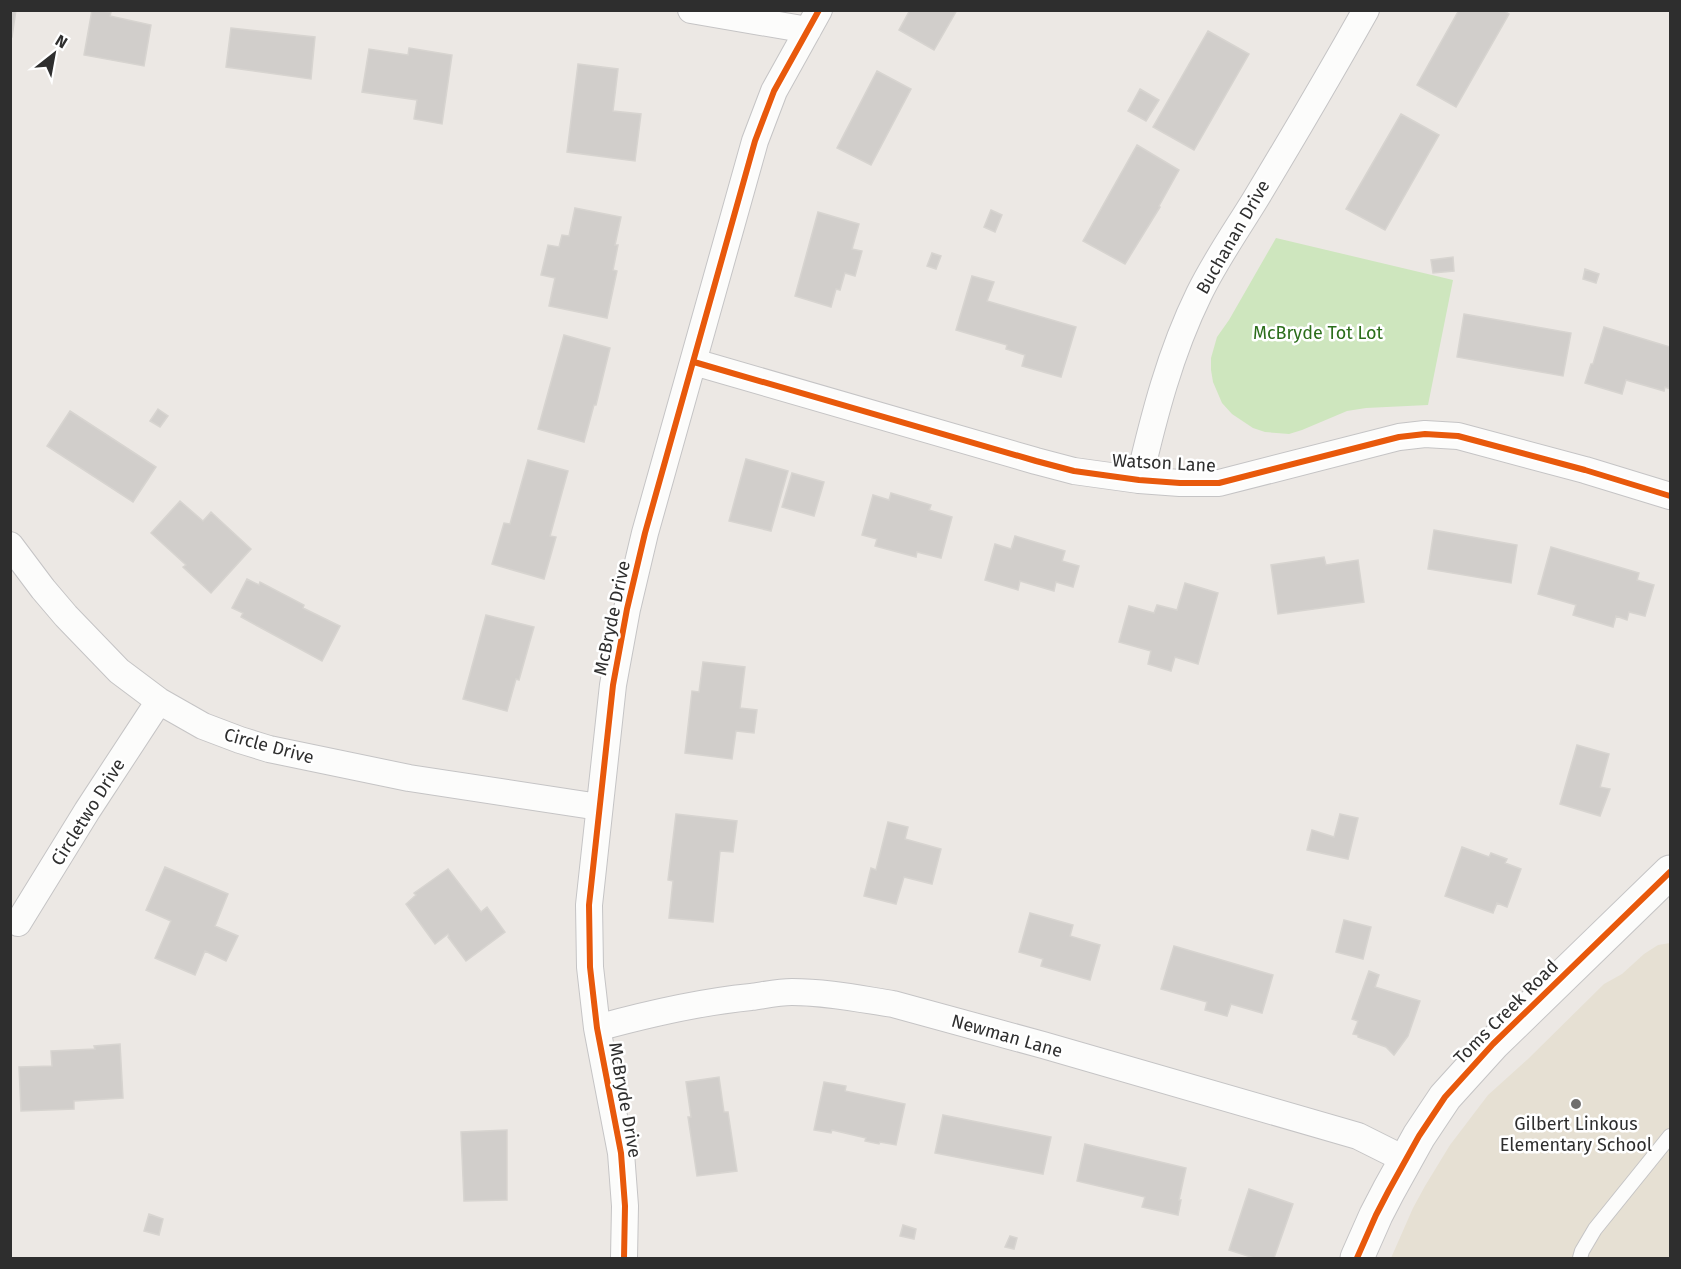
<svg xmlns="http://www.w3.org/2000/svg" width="1681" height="1269" font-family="'Fira Sans',sans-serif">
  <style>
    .education { fill: #e6e0d3 }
    .green { fill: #cee6be }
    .building { fill: #d1cecb; stroke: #d7d4d0; stroke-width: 1.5 }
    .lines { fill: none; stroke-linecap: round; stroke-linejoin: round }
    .lane-casing { stroke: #c5c4c5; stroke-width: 16 }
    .street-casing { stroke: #c5c4c5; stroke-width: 28 }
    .secondary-casing { stroke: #c5c4c5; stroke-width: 35 }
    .lane { stroke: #fcfcfb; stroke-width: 14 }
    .street { stroke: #fcfcfb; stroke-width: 26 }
    .secondary { stroke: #fcfcfb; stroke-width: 33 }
    .cycleway-casing { stroke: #fff; stroke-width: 10 }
    .cycleway { stroke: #e8590c; stroke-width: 6 }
    .poi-dot { fill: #706f6e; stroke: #fff; stroke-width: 2 }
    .labels { text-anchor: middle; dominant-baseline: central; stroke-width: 5; stroke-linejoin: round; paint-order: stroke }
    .street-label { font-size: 18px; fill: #2e2e2e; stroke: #fff }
    .park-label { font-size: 18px; fill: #2c6e1b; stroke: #fff }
    .poi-label { font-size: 18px; fill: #2e2e2e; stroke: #fff }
  </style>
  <rect width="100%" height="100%" fill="#ece8e4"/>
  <path class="education" d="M1670 943V1258H1391L1413 1208 1425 1186 1450 1145 1488 1095 1528 1059 1604 984 1622 974 1644 954 1658 945Z"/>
  <path class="green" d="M1276 238 1453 280 1428 405 1366 408 1347 411 1302 430 1289 434 1265 432 1253 428 1232 414 1222 403 1213 382 1211 370V358L1217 337 1229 320Z"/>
  <path class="building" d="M10 10H16L12 37H10Z
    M92 10 111 12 110 16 151 25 144 66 84 55Z
    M910 10H957L934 50 899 30Z
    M1459 10H1503L1509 14 1456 107 1417 85Z
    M231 28 315 37 311 79 226 67Z
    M1208 31 1249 54 1194 150 1153 127Z
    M409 48 452 55 442 124 414 119 417 100 362 92 369 49 408 55Z
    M578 64 618 69 613 111 641 114 635 161 567 152Z
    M877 71 911 89 871 165 837 148Z
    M1140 89 1159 100 1146 121 1128 111Z
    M1401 114 1439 135 1385 230 1346 209Z
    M1137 145 1179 170 1159 206 1160 207 1125 264 1083 241Z
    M575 208 621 217 615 245H618L613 270 617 271 607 318 549 306 555 278 541 275 548 245 559 247 562 235 569 236Z
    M991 210 1002 215 995 232 984 227Z
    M818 212 859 224 852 249 862 251 855 276 845 273 840 290 836 289 831 307 795 296Z
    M932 253 941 256 936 269 927 266Z
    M1453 257 1454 271 1433 273 1431 260Z
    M1585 269 1599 274 1596 283 1583 279Z
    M972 276 994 282 987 301 1076 327 1061 377 1022 366 1025 355 1006 349 1007 345 956 330Z
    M1464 314 1571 333 1563 376 1457 357Z
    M1604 327 1670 347V389L1665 387 1664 391 1626 380 1622 394 1585 383 1591 364H1593Z
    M564 335 610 348 596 405H594L584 442 538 429Z
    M158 409 168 416 160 427 150 421Z
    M70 411 156 467 133 502 47 446Z
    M746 459 788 471 771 531 729 521Z
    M528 460 568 471 550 536 556 537 544 579 492 564 504 523 510 524Z
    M792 473 824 482 814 516 782 507Z
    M891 493 931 505 929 510 952 517 941 558 917 552 916 557 875 546 877 539 862 535 873 495 889 500Z
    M180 501 203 521 211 512 251 549 211 593 183 567 186 565 151 533Z
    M1434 530 1517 545 1511 583 1428 569Z
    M1015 536 1065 551 1062 561 1079 566 1073 587 1056 582 1054 591 1020 581 1018 590 985 580 995 544 1011 549Z
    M1551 547 1639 573 1637 580 1654 585 1645 616 1629 612 1627 620 1616 616 1613 627 1573 615 1576 605 1538 594Z
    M1324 557 1326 565 1358 560 1364 602 1278 614 1271 565Z
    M247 579 259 585 260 582 304 605 303 608 340 626 322 661 241 617 243 613 232 608Z
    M1185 583 1218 593 1198 664 1175 657 1171 671 1148 664 1151 651 1119 642 1129 606 1154 613 1157 605 1177 610Z
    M486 615 534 627 519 680 516 679 507 711 463 699Z
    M703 662 745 667 740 708 757 710 754 733 736 731 732 759 685 753 692 691 699 692Z
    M1577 745 1609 754 1600 787 1610 789 1600 816 1560 804Z
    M676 814 737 821 733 852 720 851 713 922 669 918 673 881 668 880Z
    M1340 814 1358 818 1348 859 1307 850 1312 830 1334 837Z
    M888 822 908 827 905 839 941 849 932 884 904 877 896 904 864 896 871 868 876 870Z
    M1462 847 1489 857 1491 853 1507 859 1505 863 1521 869 1507 907 1497 903 1493 913 1445 896Z
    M165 867 228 894 215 926 238 936 226 961 205 951 195 975 155 958 171 921 146 910Z
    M448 869 481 912 487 907 505 932 466 961 448 937 449 936 448 934 435 944 406 904 416 895 414 893Z
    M1030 913 1073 925 1070 936 1100 945 1090 980 1041 966 1043 959 1019 952Z
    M1344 920 1371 927 1363 959 1336 952Z
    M1174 946 1273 975 1262 1013 1231 1004 1227 1016 1205 1010 1207 1002 1161 989Z
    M1369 971 1379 975 1375 987 1420 1001 1408 1036 1394 1055 1386 1047 1358 1037V1035L1353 1034 1358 1021 1352 1019Z
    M120 1044 123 1098 74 1101V1109L21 1111 19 1067 52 1066 51 1051 95 1049 94 1046Z
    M719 1077 724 1112H728L737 1171 697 1176 688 1117H691L686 1082Z
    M824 1082 846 1086 845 1091 905 1104 896 1145 880 1142 879 1144 865 1141 866 1138 832 1130 831 1133 814 1130Z
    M943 1115 1051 1137 1043 1174 935 1153Z
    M507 1130V1200L464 1201 461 1132Z
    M1085 1144 1186 1168 1179 1200H1181L1178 1215 1142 1207 1145 1197 1077 1181Z
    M1249 1189 1293 1204 1274 1258H1254L1229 1250Z
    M149 1214 163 1219 159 1235 144 1231Z
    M903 1225 916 1229 914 1239 900 1236Z
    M1010 1236 1017 1238 1014 1249 1005 1247Z"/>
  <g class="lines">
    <g class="lane-casing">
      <path id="lane" d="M1580 1258 1582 1251 1595 1229 1670 1136"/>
    </g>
    <g class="street-casing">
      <path id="street" d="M691 10 808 30
        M694 362 1036 461 1074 471 1139 480 1180 483H1219L1399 437 1425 434 1458 436 1585 470 1670 496
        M1139 480C1154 416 1170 353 1199 294 1215 261 1236 231 1255 200 1293 137 1330 74 1366 10
        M10 545 43 589 66 616 119 671 159 701 203 726 240 740 269 749 409 778 599 807
        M18 923 87 811 159 701
        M597 1028C648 1014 699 1002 751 997 765 995 779 992 792 992 826 992 860 999 893 1004L1043 1045 1358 1136 1406 1160
        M624 1258 625 1206 621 1153 597 1028 590 967 589 905 613 685 627 609 645 533 755 141 774 91 819 10"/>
    </g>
    <g class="secondary-casing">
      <path id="secondary" d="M1357 1258 1376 1215 1389 1190 1419 1136 1445 1097 1493 1044 1670 872"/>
    </g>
    <use href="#lane" class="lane"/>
    <use href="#street" class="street"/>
    <use href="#secondary" class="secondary"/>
    <g class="cycleway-casing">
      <path id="cycleway" d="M694 362 1036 461 1074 471 1139 480 1180 483H1219L1399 437 1425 434 1458 436 1585 470 1670 496
        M624 1258 625 1206 621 1153 597 1028 590 967 589 905 613 685 627 609 645 533 755 141 774 91 819 10
        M1357 1258 1376 1215 1389 1190 1419 1136 1445 1097 1493 1044 1670 872"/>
    </g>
    <use href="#cycleway" class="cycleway"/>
  </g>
  <circle class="poi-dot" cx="1576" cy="1104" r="6"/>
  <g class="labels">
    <g class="street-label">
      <text transform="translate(1233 237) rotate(-60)">Buchanan Drive</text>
      <text transform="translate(1164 463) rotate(3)">Watson Lane</text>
      <text transform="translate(612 618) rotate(-78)">McBryde Drive</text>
      <text transform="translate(269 746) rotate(15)">Circle Drive</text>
      <text transform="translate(88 812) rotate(-58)">Circletwo Drive</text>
      <text transform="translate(1506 1012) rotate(-45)">Toms Creek Road</text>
      <text transform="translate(1007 1036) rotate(16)">Newman Lane</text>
      <text transform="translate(625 1100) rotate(80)">McBryde Drive</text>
    </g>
    <g class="park-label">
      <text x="1318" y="333">McBryde Tot Lot</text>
    </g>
    <g class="poi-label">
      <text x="1576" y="1124">Gilbert Linkous<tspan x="1576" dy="21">Elementary School</tspan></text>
    </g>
  </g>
  <rect width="1681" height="1269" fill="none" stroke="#2e2e2e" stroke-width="24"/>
  <g transform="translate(54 54) rotate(31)" stroke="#ffffff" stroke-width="4.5" paint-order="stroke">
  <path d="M0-4.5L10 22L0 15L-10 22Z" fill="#2e2e2e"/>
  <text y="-9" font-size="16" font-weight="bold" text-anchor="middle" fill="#2e2e2e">N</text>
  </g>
</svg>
